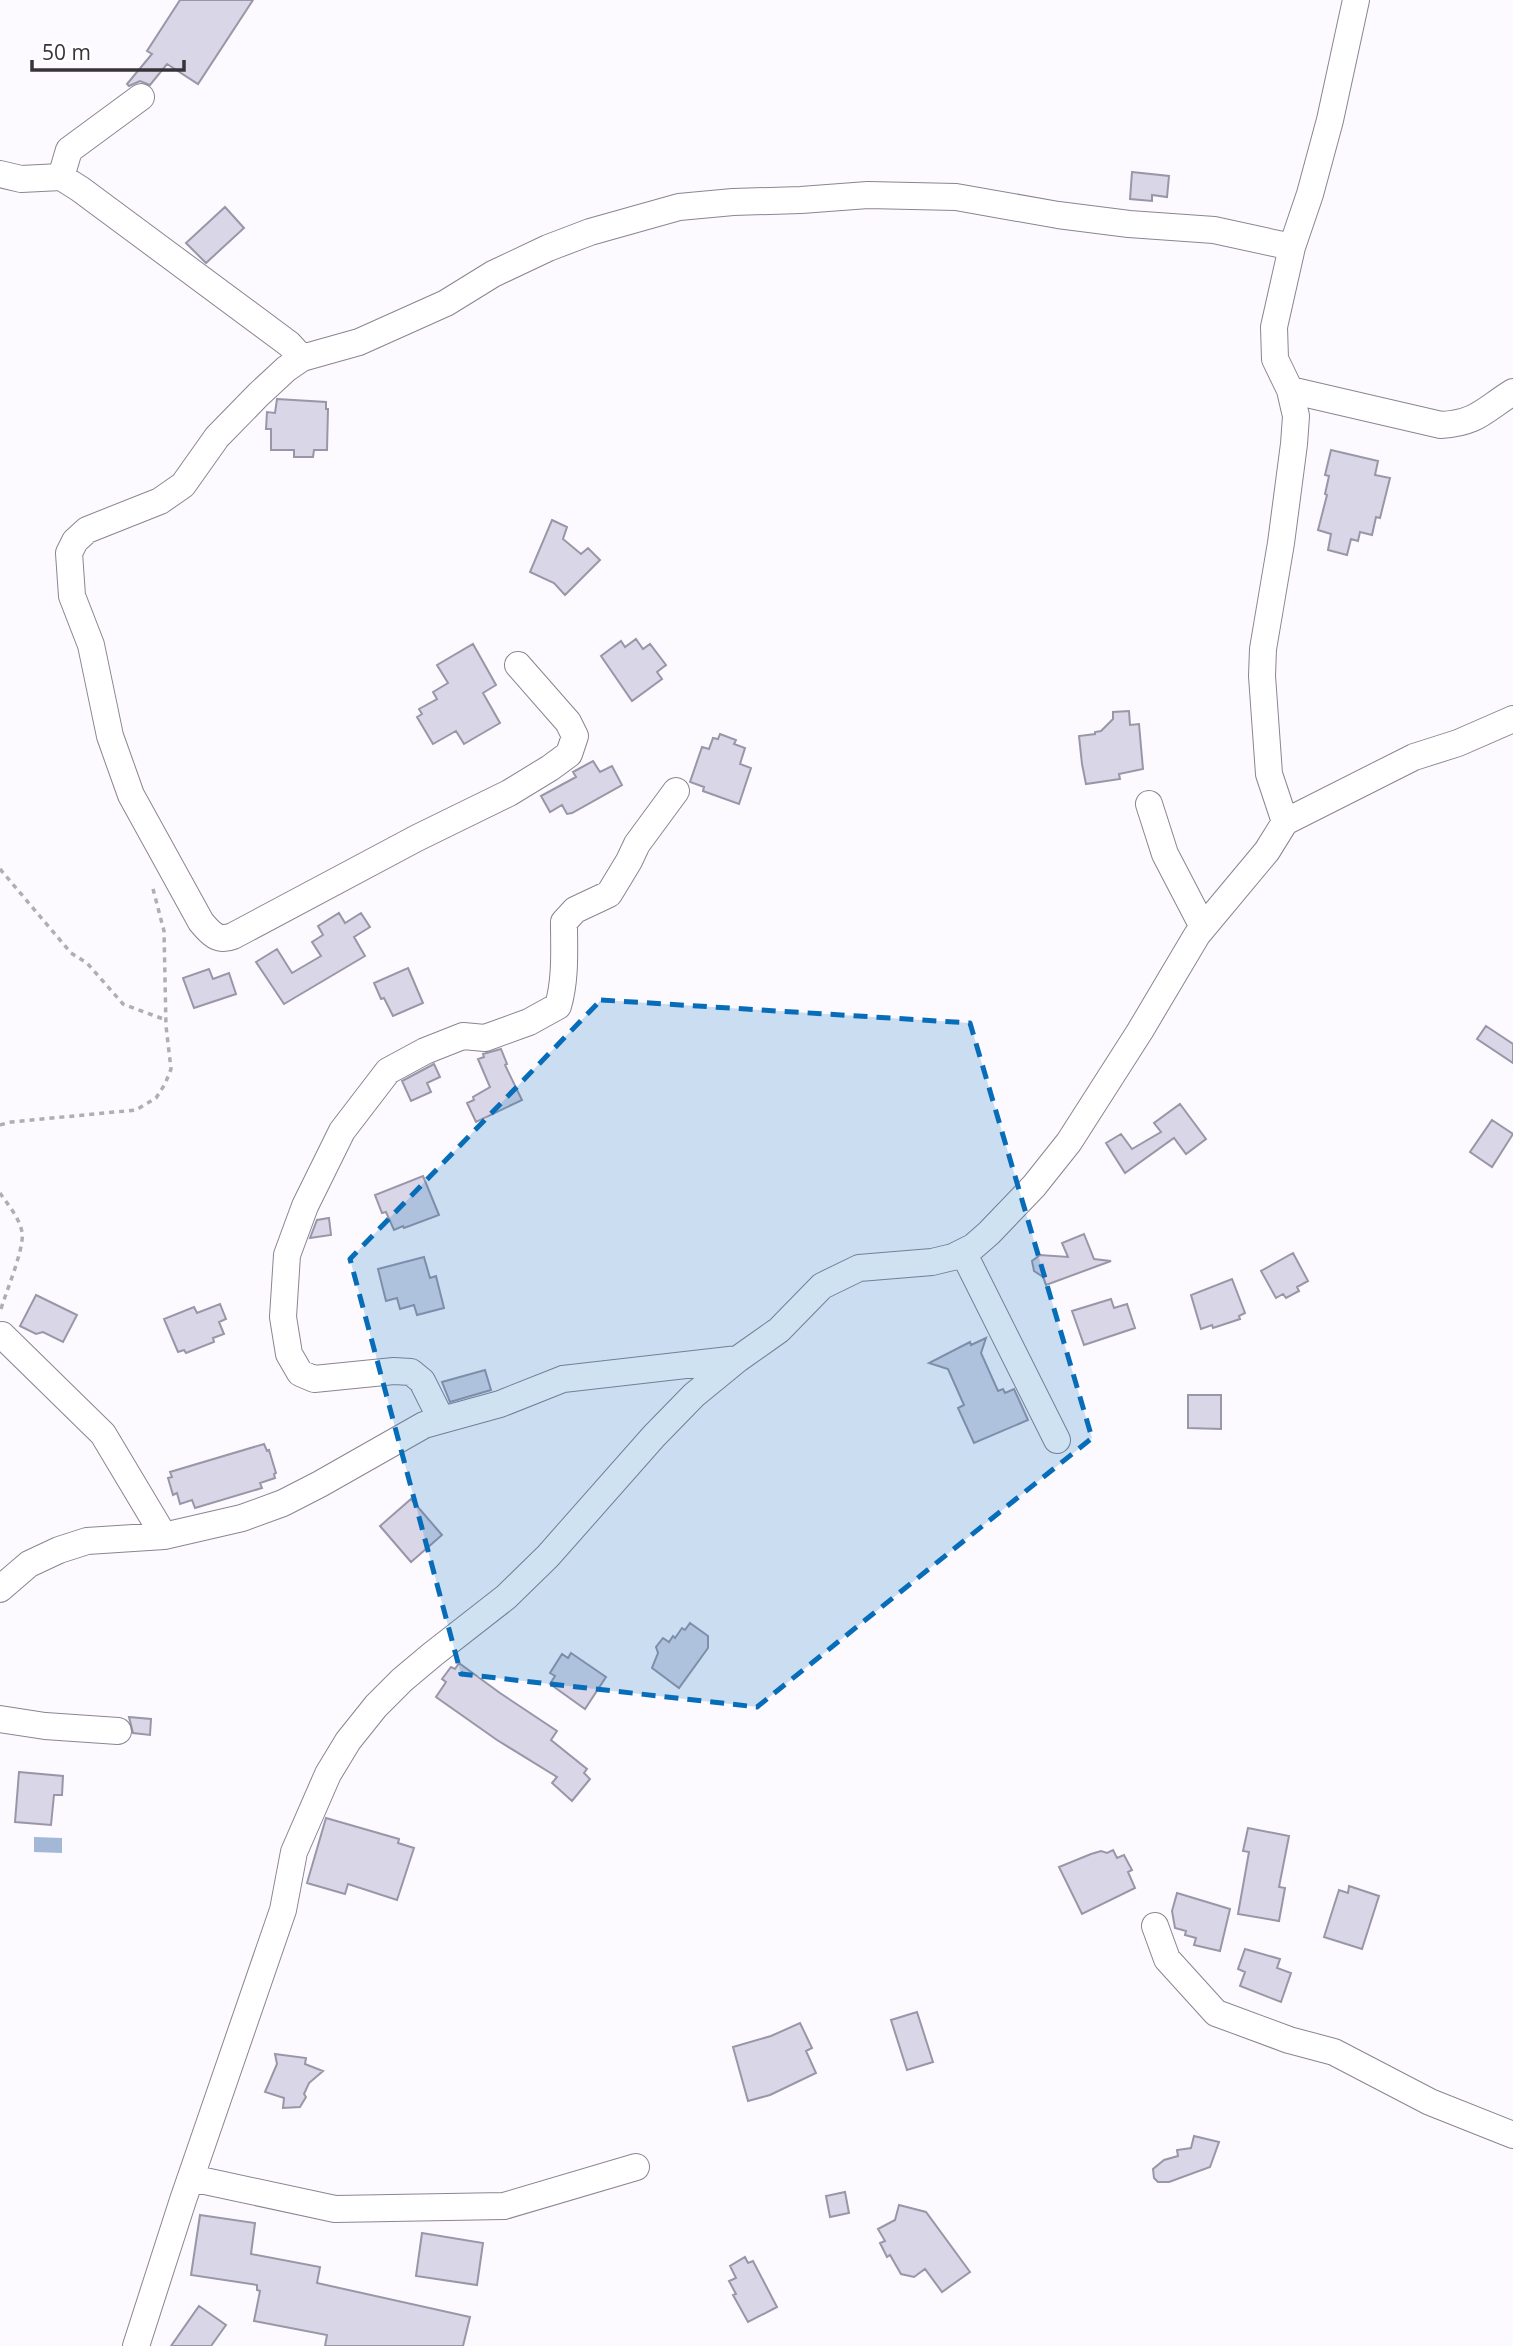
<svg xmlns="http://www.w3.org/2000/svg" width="1513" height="2346" font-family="'Open Sans',sans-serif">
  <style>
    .water { fill: #a3b8d7 }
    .building { fill: #d8d6e7; stroke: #9997a7; stroke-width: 2 }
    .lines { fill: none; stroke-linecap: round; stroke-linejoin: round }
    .minor-casing { stroke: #8c8492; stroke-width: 28 }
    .path { stroke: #b0adb3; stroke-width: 3.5; stroke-dasharray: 5 5; stroke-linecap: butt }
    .minor { stroke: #fff; stroke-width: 26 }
    .marked { fill: #086db9; fill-opacity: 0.2; stroke: #086db9; stroke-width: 5; stroke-dasharray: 14 9; stroke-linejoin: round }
  </style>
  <rect width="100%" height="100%" fill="#fcf9ff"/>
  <path class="water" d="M34 1837 62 1838V1853L34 1852Z"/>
  <path class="building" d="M180 0H253L198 84 167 64 150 85 140 81 129 86 127 84 152 54 147 51Z
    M1132 172 1169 176 1167 197 1152 195V201L1130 199Z
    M225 207 244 228 206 263 186 243Z
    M277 399 326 402V409H328L327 450H314L313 457H294V450H271V429H266L267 412 275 413Z
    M1331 450 1378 461 1375 475 1390 478 1380 518 1376 517 1372 535 1360 532 1358 541 1351 539 1347 555 1328 550 1331 534 1318 530 1327 495 1325 494 1329 476 1325 475Z
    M552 520 567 527 563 539 581 554 588 548 600 560 565 595 554 583 530 572Z
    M636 639 643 649 650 644 666 665 657 672 662 679 632 701 601 656 621 641 625 647Z
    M473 644 496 685 483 693 500 723 464 744 456 731 433 744 417 717 422 714 419 709 437 699 433 692 448 683 437 665Z
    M1129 711 1130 725 1139 724 1143 769 1119 774 1120 779 1086 784 1082 764 1079 736 1095 734V732L1101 731 1113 719V712Z
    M720 734 736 740 734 744 745 748 740 764 751 768 739 804 703 791 704 787 690 782 702 747 709 749 713 738 718 739Z
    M593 761 600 772 612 766 622 785 572 813 567 814 562 805 550 812 541 796 576 777 573 772Z
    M339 913 345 923 361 913 370 927 354 937 365 956 284 1004 256 962 277 949 292 973 321 956 312 942 323 935 318 926Z
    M408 968 423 1003 393 1016 384 998 381 999 374 983Z
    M209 969 213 979 229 973 236 994 194 1008 183 978Z
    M1486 1026 1513 1044V1063L1477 1039Z
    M501 1049 507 1064 505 1065 522 1100 476 1122 467 1103 474 1100 473 1097 490 1087 478 1059 484 1057 483 1054Z
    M434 1064 440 1077 427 1083 431 1092 411 1101 402 1081Z
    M1180 1104 1206 1139 1186 1154 1174 1138 1125 1173 1106 1143 1121 1134 1132 1149 1161 1132 1154 1123Z
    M1492 1120 1513 1134 1492 1167 1470 1152Z
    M423 1176 439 1215 404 1228 403 1226 394 1230 386 1212 382 1213 375 1195Z
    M329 1218 331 1235 310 1238 317 1220Z
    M1084 1234 1094 1259 1111 1261 1046 1285 1043 1277 1034 1271 1032 1261 1040 1255 1068 1257 1062 1243Z
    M1293 1253 1308 1281 1297 1287 1299 1291 1286 1298 1283 1294 1276 1298 1261 1271Z
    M424 1257 430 1278 436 1276 444 1308 417 1315 414 1305 400 1309 397 1298 386 1301 378 1269Z
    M1232 1279 1245 1313 1239 1316 1240 1319 1213 1328 1212 1325 1201 1329 1191 1295Z
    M36 1295 77 1315 63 1342 43 1332 36 1334 20 1326Z
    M1111 1299 1114 1308 1127 1304 1135 1328 1084 1345 1072 1311Z
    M220 1304 226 1319 219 1322 224 1334 213 1338 214 1342 186 1353 184 1350 178 1352 164 1319 194 1307 197 1313Z
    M986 1338 981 1353 998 1391 1003 1389 1005 1393 1014 1389 1028 1420 974 1443 958 1408 964 1405 948 1369 929 1363 970 1342 971 1345Z
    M485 1370 491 1390 450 1402 442 1382Z
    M1188 1395H1221V1429L1188 1428Z
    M264 1444 267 1451 269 1450 276 1473 274 1474 275 1478 260 1483 262 1488 195 1508 192 1500 180 1504 177 1493 173 1495 168 1478 172 1477 170 1472Z
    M411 1499 442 1535 411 1562 380 1526Z
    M690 1623 708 1636V1648L679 1688 652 1668 658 1653 656 1647 663 1638 669 1642 673 1636 675 1638 682 1628 685 1630Z
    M571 1653 606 1677 585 1709 550 1684 555 1676 550 1673 562 1654 568 1658Z
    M459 1663 500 1693 557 1731 551 1740 587 1769 584 1773 590 1779 572 1801 552 1783 557 1777 497 1740 436 1697 446 1682 442 1679 451 1667 455 1669Z
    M129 1717 151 1719 150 1735 133 1733Z
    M19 1772 63 1776 62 1795H54L51 1825 15 1822Z
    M326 1818 399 1839 398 1843 414 1848 397 1900 348 1884 345 1894 307 1883Z
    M1248 1828 1289 1836 1279 1887 1285 1888 1279 1921 1238 1914 1249 1852 1243 1851Z
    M1113 1850 1117 1858 1124 1855 1132 1870 1128 1872 1135 1888 1082 1914 1059 1867 1091 1854 1101 1851 1107 1853Z
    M1349 1886 1379 1896 1362 1949 1324 1937 1339 1890 1348 1893Z
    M1177 1893 1230 1909 1220 1951 1194 1945 1196 1938 1185 1935 1186 1931 1175 1928 1172 1911Z
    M1245 1949 1280 1959 1277 1968 1291 1973 1281 2002 1240 1986 1245 1972 1238 1969Z
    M917 2012 933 2062 907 2070 891 2020Z
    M800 2023 812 2048 806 2051 816 2073 770 2095 748 2101 733 2047 771 2036Z
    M275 2054 306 2058 305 2064 323 2071 309 2083 304 2094 306 2097 300 2107 283 2108 284 2098 265 2092 277 2064Z
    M1194 2136 1219 2142 1210 2167 1169 2182H1158L1154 2178 1153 2169 1164 2160 1178 2156 1177 2150 1191 2148Z
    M845 2192 849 2213 830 2217 826 2196Z
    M899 2205 926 2212 970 2272 942 2292 925 2269 914 2277 901 2274 890 2255 887 2257 880 2243 885 2241 878 2229 895 2220Z
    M200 2215 255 2223 251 2254 320 2267 317 2283 470 2317 463 2346H325L327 2335 254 2321 260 2291 257 2290V2285L191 2275Z
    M422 2233 483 2243 477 2285 416 2276Z
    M745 2257 748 2263 753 2261 777 2307 748 2322 733 2295 736 2294 729 2281 736 2278 730 2266Z
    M199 2306 226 2325 211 2346H171Z"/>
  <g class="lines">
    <g class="minor-casing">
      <path id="minor" d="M1356 0 1330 120 1310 194 1292 247 1274 327 1275 359 1290 390 1441 425C1477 423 1484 410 1513 392
        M0 174 21 179 61 177 80 189 289 344 302 358
        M61 177 69 150 141 97
        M518 665 568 722 575 736 569 754 550 768 509 793 417 838 233 936C218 942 211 934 201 922L131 795 110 736 91 645 72 596 69 553 75 541 87 530 160 501 183 485 217 437 258 395 286 369 302 358 359 342 446 303 493 274 548 248 590 232 679 207 733 202 801 200 868 195 956 197 1058 215 1129 224 1214 230 1292 247
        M1149 804 1165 854 1203 927
        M1285 822 1269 774 1262 676 1263 649 1281 543 1294 444 1296 416 1290 390
        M963 1252 1057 1440
        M2 1335 103 1434 164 1536
        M441 1419 422 1381 411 1372 394 1371 314 1379 300 1373 289 1354 283 1317 287 1255 305 1206 342 1131 388 1071 425 1051 463 1036 485 1038 529 1022 558 1006C566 979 564 949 564 922L575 910 609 894 629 861 637 844 676 791
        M0 1589 29 1564 59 1550 87 1541 164 1536 242 1518 283 1503 320 1484 424 1425 500 1404 563 1379 738 1359
        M0 1719 45 1726 118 1731
        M1155 1926 1167 1959 1216 2013 1289 2040 1334 2052 1430 2102 1513 2135
        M191 2178 335 2209 504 2206 636 2167
        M136 2346 183 2200 283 1910 294 1852 328 1774 348 1741 376 1706 402 1680 433 1654 506 1597 548 1556 654 1436 694 1395 738 1359 779 1330 822 1286 859 1268 932 1262 953 1257 973 1247 989 1233 1034 1186 1069 1142 1140 1031 1197 935 1267 851 1285 822 1414 757 1458 743 1513 719"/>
    </g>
    <path class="path" d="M0 869 71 953 87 963 123 1004 166 1020
      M0 1125 11 1122 136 1110 156 1098 165 1084 171 1069 166 1026 164 931 152 885
      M0 1193C8 1205 19 1217 22 1232 25 1248 5 1294 0 1312"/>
    <use href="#minor" class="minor"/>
  </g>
  <path class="marked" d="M601 1000 970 1023 1092 1438 757 1707 461 1674 350 1259Z"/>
  <path d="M32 60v10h152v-10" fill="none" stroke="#373339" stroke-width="3.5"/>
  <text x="42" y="60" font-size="21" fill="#373339" stroke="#ffffff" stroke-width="5" paint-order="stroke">50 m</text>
</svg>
